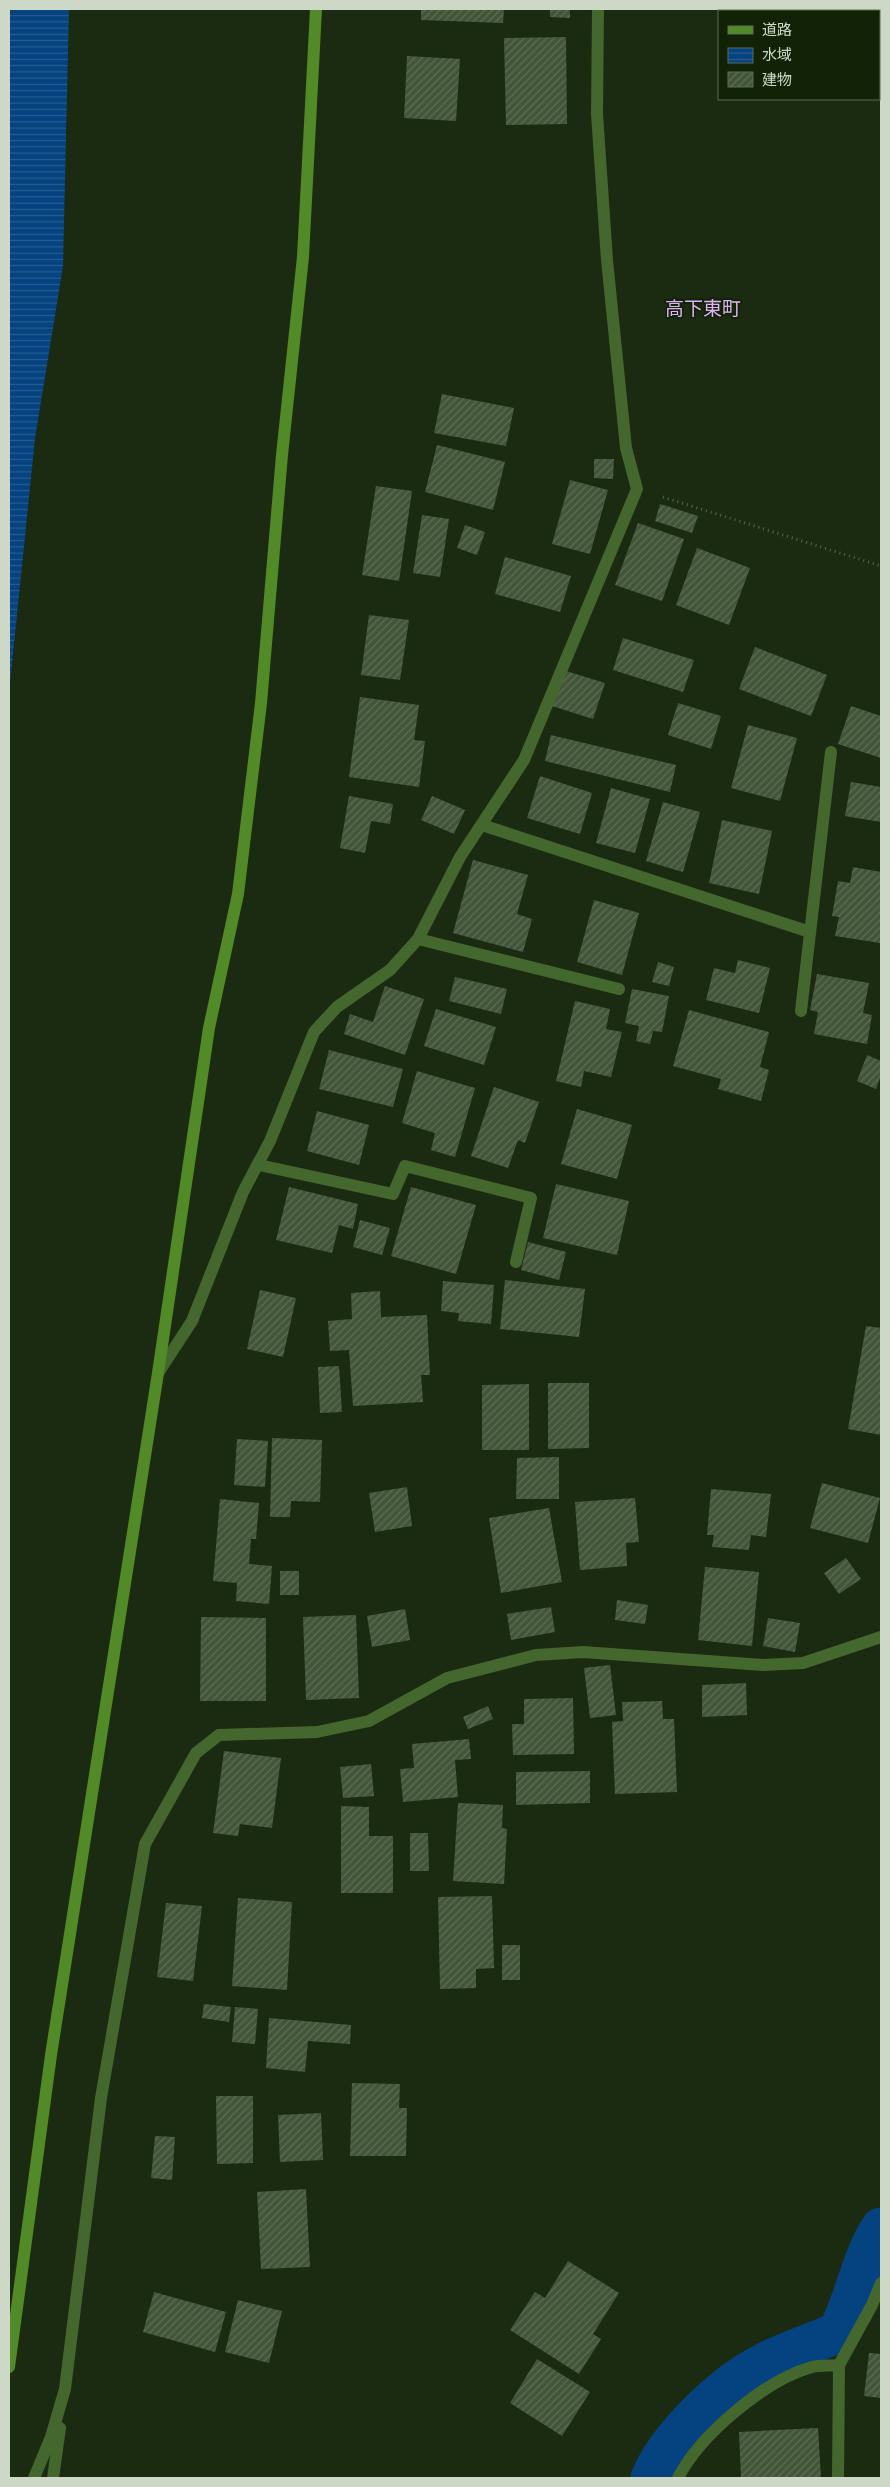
<svg xmlns="http://www.w3.org/2000/svg" width="890" height="2487" font-family="Rubik,'Noto Sans JP',sans-serif">
  <style>
    .water { fill: url(#water-rules) }
    .lines { fill: none; stroke-linecap: round; stroke-linejoin: round }
    .canal { stroke: #044280; stroke-width: 41 }
    .building { fill: url(#building-hatch) }
    .path { stroke: #57654e; stroke-width: 3; stroke-dasharray: 1 4; stroke-linecap: butt }
    .street { stroke: #44672d; stroke-width: 12 }
    .secondary { stroke: #528a28; stroke-width: 12 }
    .labels { text-anchor: middle; dominant-baseline: central; stroke-width: 4; stroke-linejoin: round; paint-order: stroke }
    .quarter-label { font-size: 19px; fill: #deb3f4; stroke: #122207 }
  </style>
  <defs>
    <pattern id="water-rules" width="6" height="5" patternUnits="userSpaceOnUse" patternTransform="scale(1.25)"><rect width="6" height="5" fill="#044280"/><path d="M0 2.5h6" fill="none" stroke="#275d90"/></pattern>
    <pattern id="building-hatch" width="6" height="6" patternUnits="userSpaceOnUse" patternTransform="scale(1.25)"><rect width="6" height="6" fill="#435539"/><path d="M-1 1l2-2M0 6l6-6M5 7l2-2" fill="none" stroke="#5d6d54"/></pattern>
  </defs>
  <rect width="100%" height="100%" fill="#1b2b11"/>
  <path class="water" d="M9 9H69L63 266 35 438 9 693Z"/>
  <g class="lines">
    <path class="canal" d="M651 2478C668 2437 723 2384 763 2364 787 2351 813 2344 838 2332 856 2299 860 2260 881 2228"/>
  </g>
  <path class="building" d="M421 9H504L503 23 421 20Z
    M550 9H570V18L550 17Z
    M566 37 567 124 506 125 504 38Z
    M407 56 460 59 456 121 404 118Z
    M442 394 514 408 506 446 434 433Z
    M437 445 505 462 493 510 425 492Z
    M594 459H614L613 479 594 478Z
    M570 480 608 490 590 554 552 544Z
    M376 486 412 491 399 581 362 575Z
    M660 504 698 516 692 533 655 521Z
    M422 515 449 519 440 577 413 573Z
    M638 523 684 539 662 601 615 585Z
    M465 525 485 532 477 555 457 548Z
    M697 548 750 568 729 625 676 605Z
    M505 557 571 576 560 612 495 594Z
    M369 615 409 620 400 680 361 675Z
    M623 638 694 660 683 692 613 670Z
    M755 647 827 675 811 716 739 689Z
    M563 670 605 683 593 719 552 706Z
    M360 697 419 705 414 740 425 741 419 787 349 777Z
    M678 703 721 716 711 749 668 735Z
    M851 706 881 716V758L838 744Z
    M748 725 797 738 780 801 731 788Z
    M551 735 676 765 670 792 545 761Z
    M540 776 592 793 580 834 527 818Z
    M851 782 881 787V822L845 816Z
    M611 788 650 799 635 853 596 843Z
    M349 796 393 804 390 824 371 821 365 853 340 848Z
    M432 796 465 810 454 834 421 820Z
    M663 802 700 812 683 872 646 861Z
    M722 820 772 831 759 894 709 883Z
    M473 860 528 875 517 914 532 919 523 952 453 933Z
    M853 867 881 872 880 943 835 936 839 917 832 916 838 881 850 883Z
    M594 900 639 913 622 975 577 962Z
    M738 960 770 968 759 1013 706 1000 714 968 735 973Z
    M658 962 674 967 669 986 652 982Z
    M817 974 869 983 863 1013 872 1015 867 1044 814 1034 818 1012 810 1010Z
    M455 977 507 989 501 1014 449 1001Z
    M385 986 424 999 405 1055 344 1034 350 1014 373 1022Z
    M632 989 669 996 662 1032 653 1031 650 1044 636 1041 639 1026 625 1023Z
    M575 1001 610 1009 606 1029 622 1032 611 1077 584 1071 581 1087 556 1081Z
    M436 1009 496 1027 484 1065 424 1046Z
    M689 1010 769 1032 760 1067 769 1070 761 1101 718 1089 721 1079 673 1066Z
    M329 1050 403 1069 393 1107 319 1089Z
    M867 1055 881 1061V1075L876 1089 857 1081Z
    M417 1071 475 1088 455 1157 431 1150 435 1133 402 1123Z
    M494 1087 539 1102 525 1143 518 1140 508 1168 471 1156Z
    M577 1109 632 1125 617 1179 561 1164Z
    M317 1111 369 1125 359 1165 307 1151Z
    M556 1184 629 1201 617 1255 543 1238Z
    M289 1187 358 1204 353 1229 339 1225 332 1253 276 1240Z
    M411 1187 476 1205 456 1274 391 1256Z
    M360 1220 390 1228 382 1255 353 1247Z
    M528 1242 566 1252 559 1280 521 1270Z
    M505 1280 585 1289 579 1337 500 1329Z
    M443 1281 494 1285 491 1324 458 1321 459 1313 441 1311Z
    M260 1290 296 1298 283 1357 247 1349Z
    M380 1291 381 1317 427 1315 430 1375H421L423 1402 353 1406 349 1350 330 1351 328 1321 352 1319 351 1293Z
    M866 1326 881 1328V1435L848 1429Z
    M339 1366 342 1412 320 1413 318 1367Z
    M548 1383H589V1448L548 1449Z
    M529 1384V1450H482V1385Z
    M272 1438 322 1440 320 1502 291 1501 290 1517H270Z
    M237 1439 268 1441 265 1487 234 1485Z
    M559 1457V1499H516L517 1458Z
    M822 1483 880 1498 868 1543 810 1528Z
    M407 1487 412 1526 375 1532 369 1493Z
    M711 1489 771 1494 766 1537 751 1535 749 1550 712 1547 714 1535H707Z
    M635 1498 639 1542 626 1543 627 1566 580 1570 575 1502Z
    M220 1499 259 1503 256 1539H251L249 1564 272 1566 269 1604 236 1601 237 1583 213 1581Z
    M549 1508 562 1582 501 1593 489 1518Z
    M846 1558 861 1579 839 1594 824 1573Z
    M705 1567 759 1572 752 1646 698 1640Z
    M280 1571H299V1595H280Z
    M617 1600 648 1605 645 1624 615 1620Z
    M551 1607 555 1632 511 1640 507 1614Z
    M405 1609 410 1640 372 1647 367 1616Z
    M356 1615 359 1698 306 1700 303 1617Z
    M201 1617 266 1618V1701H200Z
    M768 1618 800 1623 795 1652 763 1646Z
    M610 1665 616 1715 590 1718 584 1668Z
    M746 1683 747 1715 702 1717V1685Z
    M573 1698 574 1754 513 1755 512 1724H524V1699Z
    M662 1701 663 1719H674L677 1792 615 1794 612 1722 623 1721 622 1702Z
    M488 1706 493 1719 468 1729 463 1717Z
    M469 1739 471 1759 455 1760 458 1797 403 1802 400 1769 414 1768 412 1744Z
    M224 1751 281 1758 272 1828 240 1824 238 1836 213 1833Z
    M371 1764 374 1796 343 1798 340 1767Z
    M590 1771V1803L516 1805V1772Z
    M458 1803 503 1805 502 1828 507 1829 504 1884 453 1881Z
    M341 1806 369 1807V1836H393V1893H341Z
    M410 1833H428L429 1871H410Z
    M492 1896 494 1968 476 1969V1988L440 1989 438 1897Z
    M238 1898 292 1902 287 1990 232 1986Z
    M166 1903 202 1906 193 1981 157 1977Z
    M502 1945H520V1980H502Z
    M204 2004 231 2007 229 2022 202 2018Z
    M235 2007 258 2009 255 2044 232 2042Z
    M269 2018 351 2025 350 2044 308 2041 305 2072 266 2068Z
    M352 2083 400 2084 399 2108H407L406 2156H350Z
    M216 2096H253V2163L217 2164Z
    M321 2113 323 2160 280 2162 278 2115Z
    M155 2136 175 2137 172 2180 151 2178Z
    M306 2189 310 2267 261 2269 257 2192Z
    M568 2261 619 2293 593 2334 601 2339 579 2374 510 2330 535 2292 545 2298Z
    M154 2292 226 2312 215 2352 143 2332Z
    M238 2300 282 2311 269 2363 225 2352Z
    M869 2353 881 2354V2398L864 2396Z
    M537 2359 590 2392 562 2436 510 2403Z
    M818 2428 821 2478H741L739 2432Z"/>
  <g class="lines">
    <path class="path" d="M663 497 881 566"/>
    <path class="street" d="M482 825 810 932
      M418 939 619 989
      M801 1011 831 752
      M259 1165 393 1194 405 1166 531 1198 516 1262
      M158 1373 192 1321 243 1192 270 1141 314 1032 337 1007 390 970 418 939 460 857 524 760 637 489 626 448 607 260 597 114 598 9
      M34 2478 51 2437 65 2389 101 2098 145 1844 196 1753 219 1735 317 1732 369 1721 447 1678 536 1655 583 1652 763 1665 803 1663 881 1637
      M53 2478 60 2428
      M678 2478C700 2435 765 2380 812 2367 820 2365 830 2366 839 2365
      M838 2478 839 2365 872 2305 881 2283"/>
    <path class="secondary" d="M9 2367 51 2055 158 1373 209 1028 238 894 261 703 282 455 303 257 316 9"/>
  </g>
  <g class="labels">
    <g class="quarter-label">
      <text x="703" y="308">高下東町</text>
    </g>
  </g>
  <rect width="890" height="2487" fill="none" stroke="#cdd8c7" stroke-width="20"/>
  <rect x="718" y="10" width="162" height="90" fill="#122207" stroke="#5d6b54"/>
  <rect x="728" y="26" width="25" height="8" fill="#528a28" stroke="#5d6b54"/>
  <text x="762" y="35" font-size="15" fill="#cdd8c7">道路</text>
  <rect x="728" y="48" width="25" height="15" fill="url(#water-rules)" stroke="#5d6b54"/>
  <text x="762" y="60" font-size="15" fill="#cdd8c7">水域</text>
  <rect x="728" y="72" width="25" height="15" fill="url(#building-hatch)" stroke="#5d6b54"/>
  <text x="762" y="85" font-size="15" fill="#cdd8c7">建物</text>
</svg>
